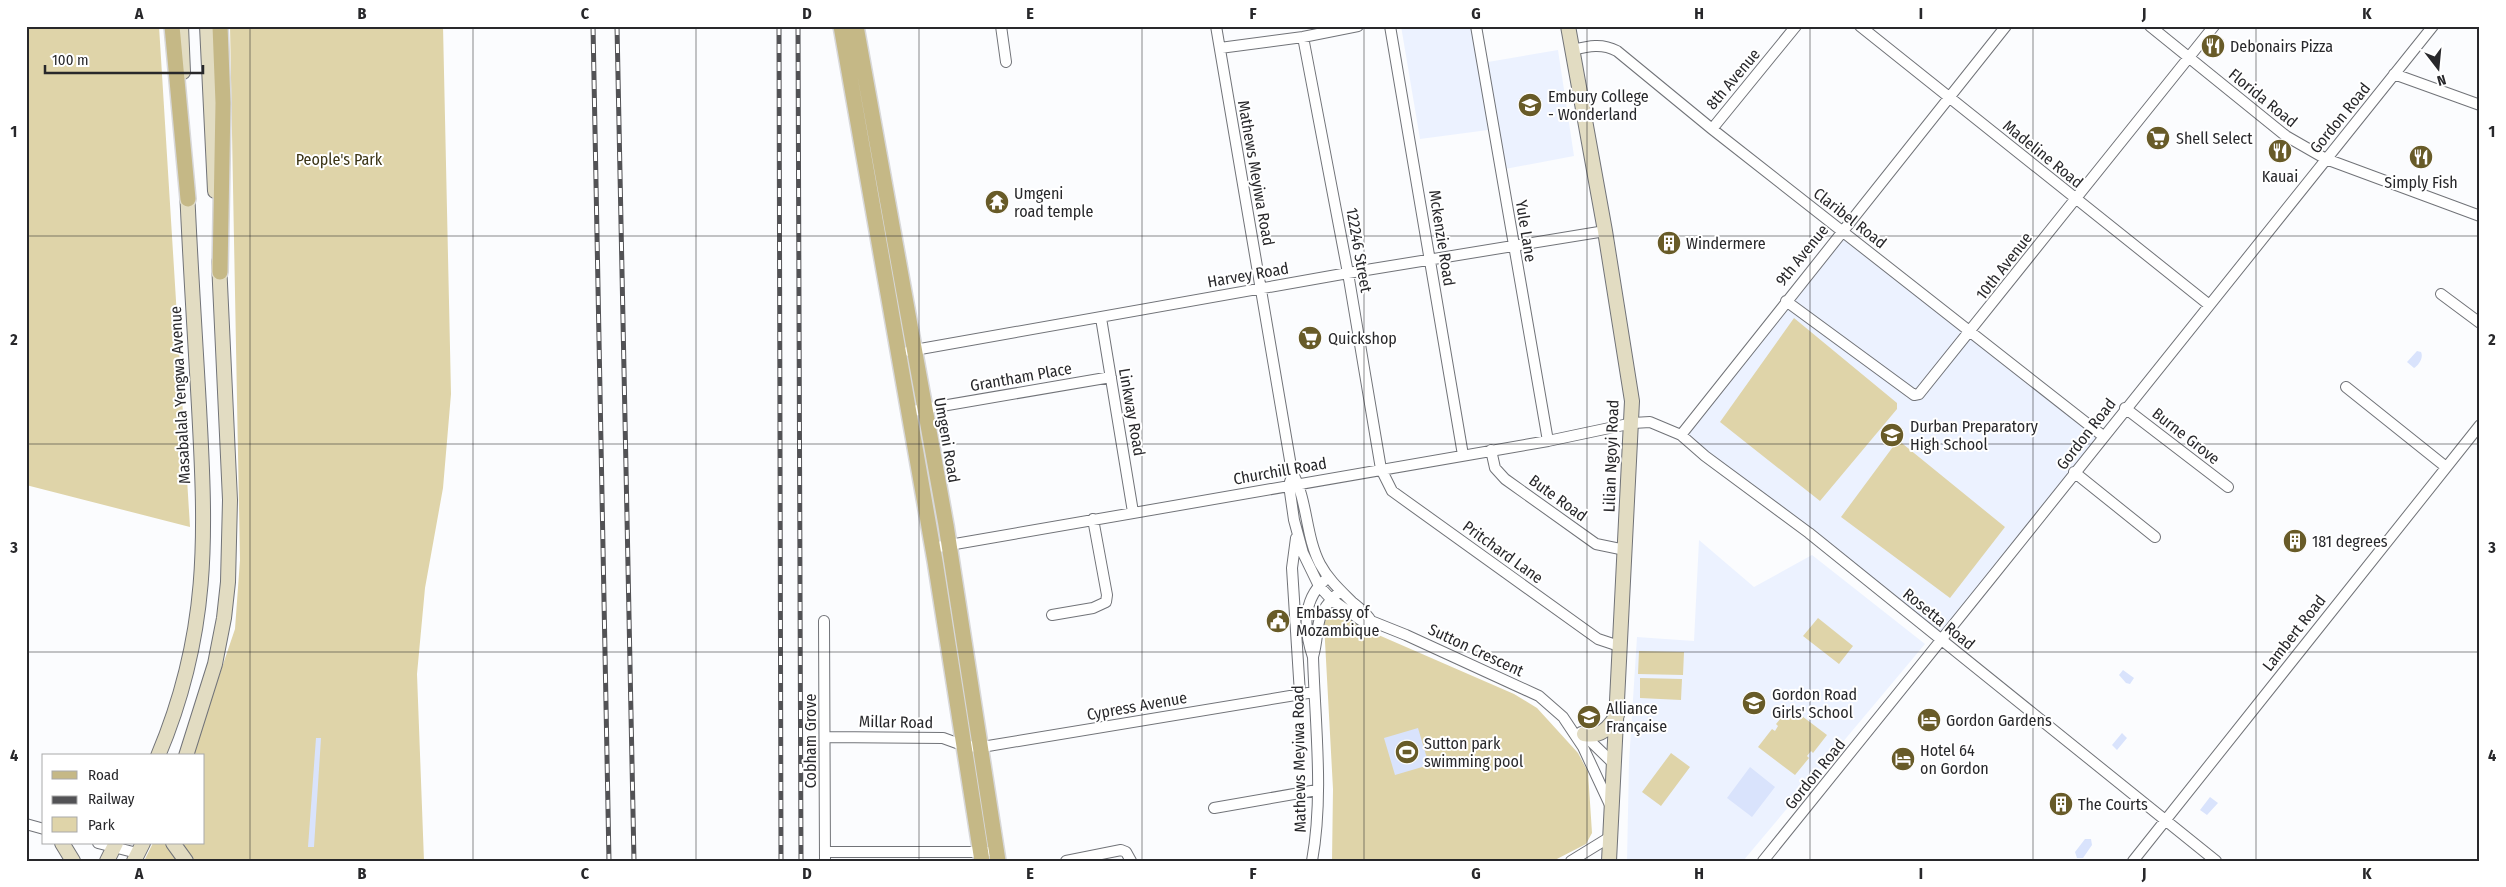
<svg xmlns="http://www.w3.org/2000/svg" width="2506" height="887" font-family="'Fira Sans Condensed',sans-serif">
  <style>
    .built { fill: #ecf2ff }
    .green { fill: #dfd4a9 }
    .water { fill: #d9e3fc }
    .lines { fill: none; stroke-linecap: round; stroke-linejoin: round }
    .street-casing { stroke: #717378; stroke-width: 12 }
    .secondary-casing { stroke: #717378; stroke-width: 16 }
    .primary-casing { stroke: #d8d8d9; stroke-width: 18 }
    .street { stroke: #fff; stroke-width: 10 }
    .secondary { stroke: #e2dcc2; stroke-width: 14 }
    .primary { stroke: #c5b886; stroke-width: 15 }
    .rail-casing { stroke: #525255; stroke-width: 5 }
    .rail { stroke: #fff; stroke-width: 3; stroke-dasharray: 9; stroke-linecap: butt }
    .grid { fill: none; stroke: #28282b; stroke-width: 1; stroke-opacity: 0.55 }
    .labels { text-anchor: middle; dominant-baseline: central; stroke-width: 4; stroke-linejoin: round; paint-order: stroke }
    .poi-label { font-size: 16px; fill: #28282b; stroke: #fff; text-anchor: start }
    .street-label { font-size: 16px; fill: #28282b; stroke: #fff }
    .park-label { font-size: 16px; fill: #3b3415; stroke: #fff }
    .neatline { fill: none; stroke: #28282b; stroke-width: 2 }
    .grid-label { font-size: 16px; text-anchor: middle; font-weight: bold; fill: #28282b }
  </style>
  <rect width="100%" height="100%" fill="#fbfcfe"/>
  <path class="built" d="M1401 26H1472L1488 130 1420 139Z
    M1558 50 1574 156 1505 169 1488 62Z
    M1842 230 2103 436 1942 642 1681 435Z
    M1699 540 1754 587 1812 555 1925 644 1743 861H1627L1629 762 1637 637 1694 641Z"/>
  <path class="green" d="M26 26H159L190 527 26 485Z
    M230 26H443L451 394 443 488 425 588 417 674 424 861H144L153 843H204V756H192L235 629 240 560Z
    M1794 318 1897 403V409L1820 501 1720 422Z
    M1898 440 2005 527 1950 598 1841 517Z
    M1328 613H1343L1367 630 1514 694 1537 708 1578 753 1588 772 1592 833 1586 844 1553 861H1332L1333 789 1324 623Z
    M1818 618 1853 646 1839 664 1803 636Z
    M1639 651 1684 652 1683 675 1638 674Z
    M1640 678 1682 679 1681 700 1640 698Z
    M1790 707 1827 735 1813 753 1811 751 1807 756 1809 758 1795 775 1758 747 1772 729 1775 731 1778 726 1776 724Z
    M1671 753 1690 767 1661 806 1642 792Z"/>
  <path class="water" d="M2417 351 2421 352C2424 358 2418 366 2414 368L2407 362Z
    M2123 670 2134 678 2130 684 2126 683 2119 675Z
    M1418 728 1429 765 1395 775 1384 738Z
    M2122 733 2127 738 2117 750 2112 745Z
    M316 738H321L314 847H308Z
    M1750 767 1775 787 1752 817 1727 798Z
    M2210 797 2218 803 2207 815 2200 810Z
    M2085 839H2091L2092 845 2083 858H2077L2075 852Z"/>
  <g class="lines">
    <g class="street-casing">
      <path id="street" d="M1001 26 1006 62
        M1216 26 1292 472C1308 500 1305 535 1320 564 1328 579 1340 590 1352 602 1359 608 1366 612 1371 621
        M1390 26 1463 455
        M1476 26 1548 441
        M1860 26 2208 304
        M2150 26 2286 136 2326 159 2480 216
        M1303 37 1348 273 1381 469 1392 491 1598 639 1619 646
        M1220 48 1303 37 1358 26
        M1572 50C1589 46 1602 43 1617 51L1712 129 2103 436
        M2394 74 2480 105
        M1712 129 1796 26
        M2441 294 2480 323
        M1786 301 1914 395 1919 394 2214 26
        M1101 318 1133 512
        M909 351 1348 273 1605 231
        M2346 387 2446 467
        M2125 408 2228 487
        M907 412 1111 377
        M1681 435 2006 26
        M1491 450 1495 468 1505 479 1596 544 1625 550
        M2074 472 2155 537
        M1291 479 1289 485 1294 520 1303 553 1319 586 1331 599 1362 621H1371L1406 635 1539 696 1563 717 1583 747 1610 805
        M1296 538 1292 568 1300 694
        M932 548 1548 441 1633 423 1650 422 1681 435 1705 456 1809 533 2216 861
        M1052 615 1093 608 1106 602 1107 595 1093 519
        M824 621 825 861
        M1313 657C1321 628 1312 618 1336 595
        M1581 732 1614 764
        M825 737 943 738 965 746 982 747 1314 692
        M1214 808 1317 790
        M26 824 44 829
        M98 843 137 853
        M825 852H987
        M1066 861 1121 850 1126 852 1131 861
        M1312 861C1324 795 1315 724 1313 657 1304 631 1302 601 1324 581
        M1571 861 1610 837
        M1763 861C1988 584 2209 304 2433 26
        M2133 861 2480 425"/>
    </g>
    <g class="secondary-casing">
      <path id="secondary" d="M181 26 183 72
        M207 26 215 191
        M1568 26 1605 231 1632 401 1609 861
        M1584 734C1601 737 1608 729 1617 715
        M158 756C210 633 206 537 199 407 195 334 190 261 187 188
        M186 756 215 664 224 618 228 582 230 500 219 262
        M62 843 73 861
        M173 843 186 861
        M107 861 116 843
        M134 861 143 843"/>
    </g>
    <g class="primary-casing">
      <path id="primary" d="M172 26 188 199
        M841 26 935 561 982 861
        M856 26 946 525 998 861
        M220 272 223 103 220 26"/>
    </g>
    <use href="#street" class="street"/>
    <use href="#secondary" class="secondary"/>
    <use href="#primary" class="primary"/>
    <g class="rail-casing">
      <path id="rail" d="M593 26 609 861
        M617 26 634 861
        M779 26 781 861
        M798 26 801 861"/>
    </g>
    <use href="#rail" class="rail"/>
  </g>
  <path class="grid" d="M250 26V861M473 26V861M696 26V861M919 26V861M1142 26V861M1364 26V861M1587 26V861M1810 26V861M2033 26V861M2256 26V861M26 236H2480M26 444H2480M26 652H2480"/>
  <defs>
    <g id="restaurant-disc" transform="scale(1.25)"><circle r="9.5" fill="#685b28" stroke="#fff"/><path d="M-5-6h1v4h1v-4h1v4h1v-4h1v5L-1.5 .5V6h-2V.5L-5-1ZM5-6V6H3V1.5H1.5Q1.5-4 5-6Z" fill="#fff"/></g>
    <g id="school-disc" transform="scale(1.25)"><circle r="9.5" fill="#685b28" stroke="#fff"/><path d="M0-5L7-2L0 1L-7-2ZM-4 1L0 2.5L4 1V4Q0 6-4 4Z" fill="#fff"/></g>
    <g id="supermarket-disc" transform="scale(1.25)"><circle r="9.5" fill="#685b28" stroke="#fff"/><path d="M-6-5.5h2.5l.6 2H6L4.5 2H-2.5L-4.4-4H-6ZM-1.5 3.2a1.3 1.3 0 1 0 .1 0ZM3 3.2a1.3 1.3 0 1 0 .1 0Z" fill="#fff"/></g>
    <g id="temple-disc" transform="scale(1.25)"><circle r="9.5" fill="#685b28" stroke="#fff"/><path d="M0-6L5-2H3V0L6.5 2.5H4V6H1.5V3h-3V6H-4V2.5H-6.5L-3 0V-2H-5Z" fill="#fff"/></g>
    <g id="building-disc" transform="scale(1.25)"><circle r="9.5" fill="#685b28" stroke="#fff"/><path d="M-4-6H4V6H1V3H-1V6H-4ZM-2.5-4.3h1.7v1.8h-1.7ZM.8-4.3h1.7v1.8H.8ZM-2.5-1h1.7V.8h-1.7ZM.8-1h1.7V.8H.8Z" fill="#fff"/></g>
    <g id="civic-disc" transform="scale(1.25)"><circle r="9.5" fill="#685b28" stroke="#fff"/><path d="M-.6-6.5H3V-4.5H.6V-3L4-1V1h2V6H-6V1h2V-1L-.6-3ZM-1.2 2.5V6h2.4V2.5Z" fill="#fff"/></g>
    <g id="hotel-disc" transform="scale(1.25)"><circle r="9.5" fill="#685b28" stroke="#fff"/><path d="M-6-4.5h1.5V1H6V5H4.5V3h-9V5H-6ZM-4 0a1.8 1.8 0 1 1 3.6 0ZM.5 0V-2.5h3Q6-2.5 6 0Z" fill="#fff"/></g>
    <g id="stadium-disc" transform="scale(1.25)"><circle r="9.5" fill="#685b28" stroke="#fff"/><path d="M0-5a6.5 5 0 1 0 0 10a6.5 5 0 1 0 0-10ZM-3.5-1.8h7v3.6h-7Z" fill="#fff"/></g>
  </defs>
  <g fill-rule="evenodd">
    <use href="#restaurant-disc" x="2213" y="46"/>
    <use href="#school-disc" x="1530" y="105"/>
    <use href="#supermarket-disc" x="2158" y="138"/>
    <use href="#restaurant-disc" x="2280" y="151"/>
    <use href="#restaurant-disc" x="2421" y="157"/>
    <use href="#temple-disc" x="997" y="202"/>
    <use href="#building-disc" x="1669" y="243"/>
    <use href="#supermarket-disc" x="1310" y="338"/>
    <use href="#school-disc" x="1892" y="435"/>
    <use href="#building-disc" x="2295" y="541"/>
    <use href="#civic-disc" x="1278" y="621"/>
    <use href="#school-disc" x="1754" y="703"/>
    <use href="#school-disc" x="1589" y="717"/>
    <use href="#hotel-disc" x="1929" y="720"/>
    <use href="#stadium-disc" x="1407" y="752"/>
    <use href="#hotel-disc" x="1903" y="759"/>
    <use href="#building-disc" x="2061" y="804"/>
  </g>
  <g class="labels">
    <g class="poi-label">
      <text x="2230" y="46">Debonairs Pizza</text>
      <text x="1548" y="96">Embury College<tspan x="1548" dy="18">- Wonderland</tspan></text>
      <text x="2176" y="138">Shell Select</text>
      <text x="2280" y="176" text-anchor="middle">Kauai</text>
      <text x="2421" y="182" text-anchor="middle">Simply Fish</text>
      <text x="1014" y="193">Umgeni<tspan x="1014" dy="18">road temple</tspan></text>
      <text x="1686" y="243">Windermere</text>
      <text x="1328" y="338">Quickshop</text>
      <text x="1910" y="426">Durban Preparatory<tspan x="1910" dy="18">High School</tspan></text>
      <text x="2312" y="541">181 degrees</text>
      <text x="1296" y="612">Embassy of<tspan x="1296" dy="18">Mozambique</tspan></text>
      <text x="1772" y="694">Gordon Road<tspan x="1772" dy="18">Girls' School</tspan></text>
      <text x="1606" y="708">Alliance<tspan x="1606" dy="18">Française</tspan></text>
      <text x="1946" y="720">Gordon Gardens</text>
      <text x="1424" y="743">Sutton park<tspan x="1424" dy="18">swimming pool</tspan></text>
      <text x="1920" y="750">Hotel 64<tspan x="1920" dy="18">on Gordon</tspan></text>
      <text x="2078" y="804">The Courts</text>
    </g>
    <g class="street-label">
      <text transform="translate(1733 79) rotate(-50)">8th Avenue</text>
      <text transform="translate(2263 98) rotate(39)">Florida Road</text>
      <text transform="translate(2340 118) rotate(-51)">Gordon Road</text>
      <text transform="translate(2043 154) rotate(39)">Madeline Road</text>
      <text transform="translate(1256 173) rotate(80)">Mathews Meyiwa Road</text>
      <text transform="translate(1850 218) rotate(38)">Claribel Road</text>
      <text transform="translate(1526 231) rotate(81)">Yule Lane</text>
      <text transform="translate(1442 238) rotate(81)">Mckenzie Road</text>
      <text transform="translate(1359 250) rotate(80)">122246 Street</text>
      <text transform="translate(1802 255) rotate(-51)">9th Avenue</text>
      <text transform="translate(2004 266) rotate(-52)">10th Avenue</text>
      <text transform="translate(1248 275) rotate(-10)">Harvey Road</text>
      <text transform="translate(1021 377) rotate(-10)">Grantham Place</text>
      <text transform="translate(180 395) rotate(-93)">Masabalala Yengwa Avenue</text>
      <text transform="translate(1132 412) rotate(80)">Linkway Road</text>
      <text transform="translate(2086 434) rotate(-52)">Gordon Road</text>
      <text transform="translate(2186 436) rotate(38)">Burne Grove</text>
      <text transform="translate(947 440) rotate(80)">Umgeni Road</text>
      <text transform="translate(1611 456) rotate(-88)">Lilian Ngoyi Road</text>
      <text transform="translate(1280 471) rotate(-10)">Churchill Road</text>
      <text transform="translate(1558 498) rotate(36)">Bute Road</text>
      <text transform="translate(1503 552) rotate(36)">Pritchard Lane</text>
      <text transform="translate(1939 619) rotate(39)">Rosetta Road</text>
      <text transform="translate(2294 633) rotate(-52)">Lambert Road</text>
      <text transform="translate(1476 650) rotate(25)">Sutton Crescent</text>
      <text transform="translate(1137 706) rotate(-10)">Cypress Avenue</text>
      <text transform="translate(896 722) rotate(1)">Millar Road</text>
      <text transform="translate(810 741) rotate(-90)">Cobham Grove</text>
      <text transform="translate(1299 759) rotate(-91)">Mathews Meyiwa Road</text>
      <text transform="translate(1815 774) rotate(-51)">Gordon Road</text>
    </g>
    <g class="park-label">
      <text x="339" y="159">People's Park</text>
    </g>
  </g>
  <rect width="2506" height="887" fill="none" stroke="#ffffff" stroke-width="55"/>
  <rect x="42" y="754" width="162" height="90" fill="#ffffff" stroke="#a9a9aa"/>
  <rect x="52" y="771" width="25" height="8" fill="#c5b886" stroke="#a9a9aa"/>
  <text x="88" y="780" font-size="15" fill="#28282b">Road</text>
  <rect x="52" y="796" width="25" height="8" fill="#525255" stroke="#a9a9aa"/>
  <text x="88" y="804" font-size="15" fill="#28282b">Railway</text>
  <rect x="52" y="817" width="25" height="15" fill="#dfd4a9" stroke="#a9a9aa"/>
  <text x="88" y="830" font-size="15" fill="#28282b">Park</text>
  <g transform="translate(2438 68) rotate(164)" stroke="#ffffff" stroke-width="4" paint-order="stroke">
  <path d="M0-4L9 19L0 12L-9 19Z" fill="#28282b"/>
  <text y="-8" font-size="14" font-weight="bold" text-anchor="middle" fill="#28282b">N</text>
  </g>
  <path d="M45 65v8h158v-8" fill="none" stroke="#28282b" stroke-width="2.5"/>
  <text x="52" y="65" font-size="15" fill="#28282b" stroke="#ffffff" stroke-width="4" paint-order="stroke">100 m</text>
  <rect x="28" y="28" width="2450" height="832" class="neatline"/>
  <g class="grid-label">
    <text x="139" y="19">A</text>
    <text x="362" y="19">B</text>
    <text x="585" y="19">C</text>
    <text x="807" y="19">D</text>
    <text x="1030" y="19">E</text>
    <text x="1253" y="19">F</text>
    <text x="1476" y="19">G</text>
    <text x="1699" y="19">H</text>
    <text x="1921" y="19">I</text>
    <text x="2144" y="19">J</text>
    <text x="2367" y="19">K</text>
    <text x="14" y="137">1</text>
    <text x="2492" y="137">1</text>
    <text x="14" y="345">2</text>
    <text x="2492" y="345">2</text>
    <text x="14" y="553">3</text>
    <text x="2492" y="553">3</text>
    <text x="14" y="761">4</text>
    <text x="2492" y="761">4</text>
    <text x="139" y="879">A</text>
    <text x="362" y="879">B</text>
    <text x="585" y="879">C</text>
    <text x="807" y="879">D</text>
    <text x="1030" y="879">E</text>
    <text x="1253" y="879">F</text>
    <text x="1476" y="879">G</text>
    <text x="1699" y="879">H</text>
    <text x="1921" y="879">I</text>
    <text x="2144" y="879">J</text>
    <text x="2367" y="879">K</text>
  </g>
</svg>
